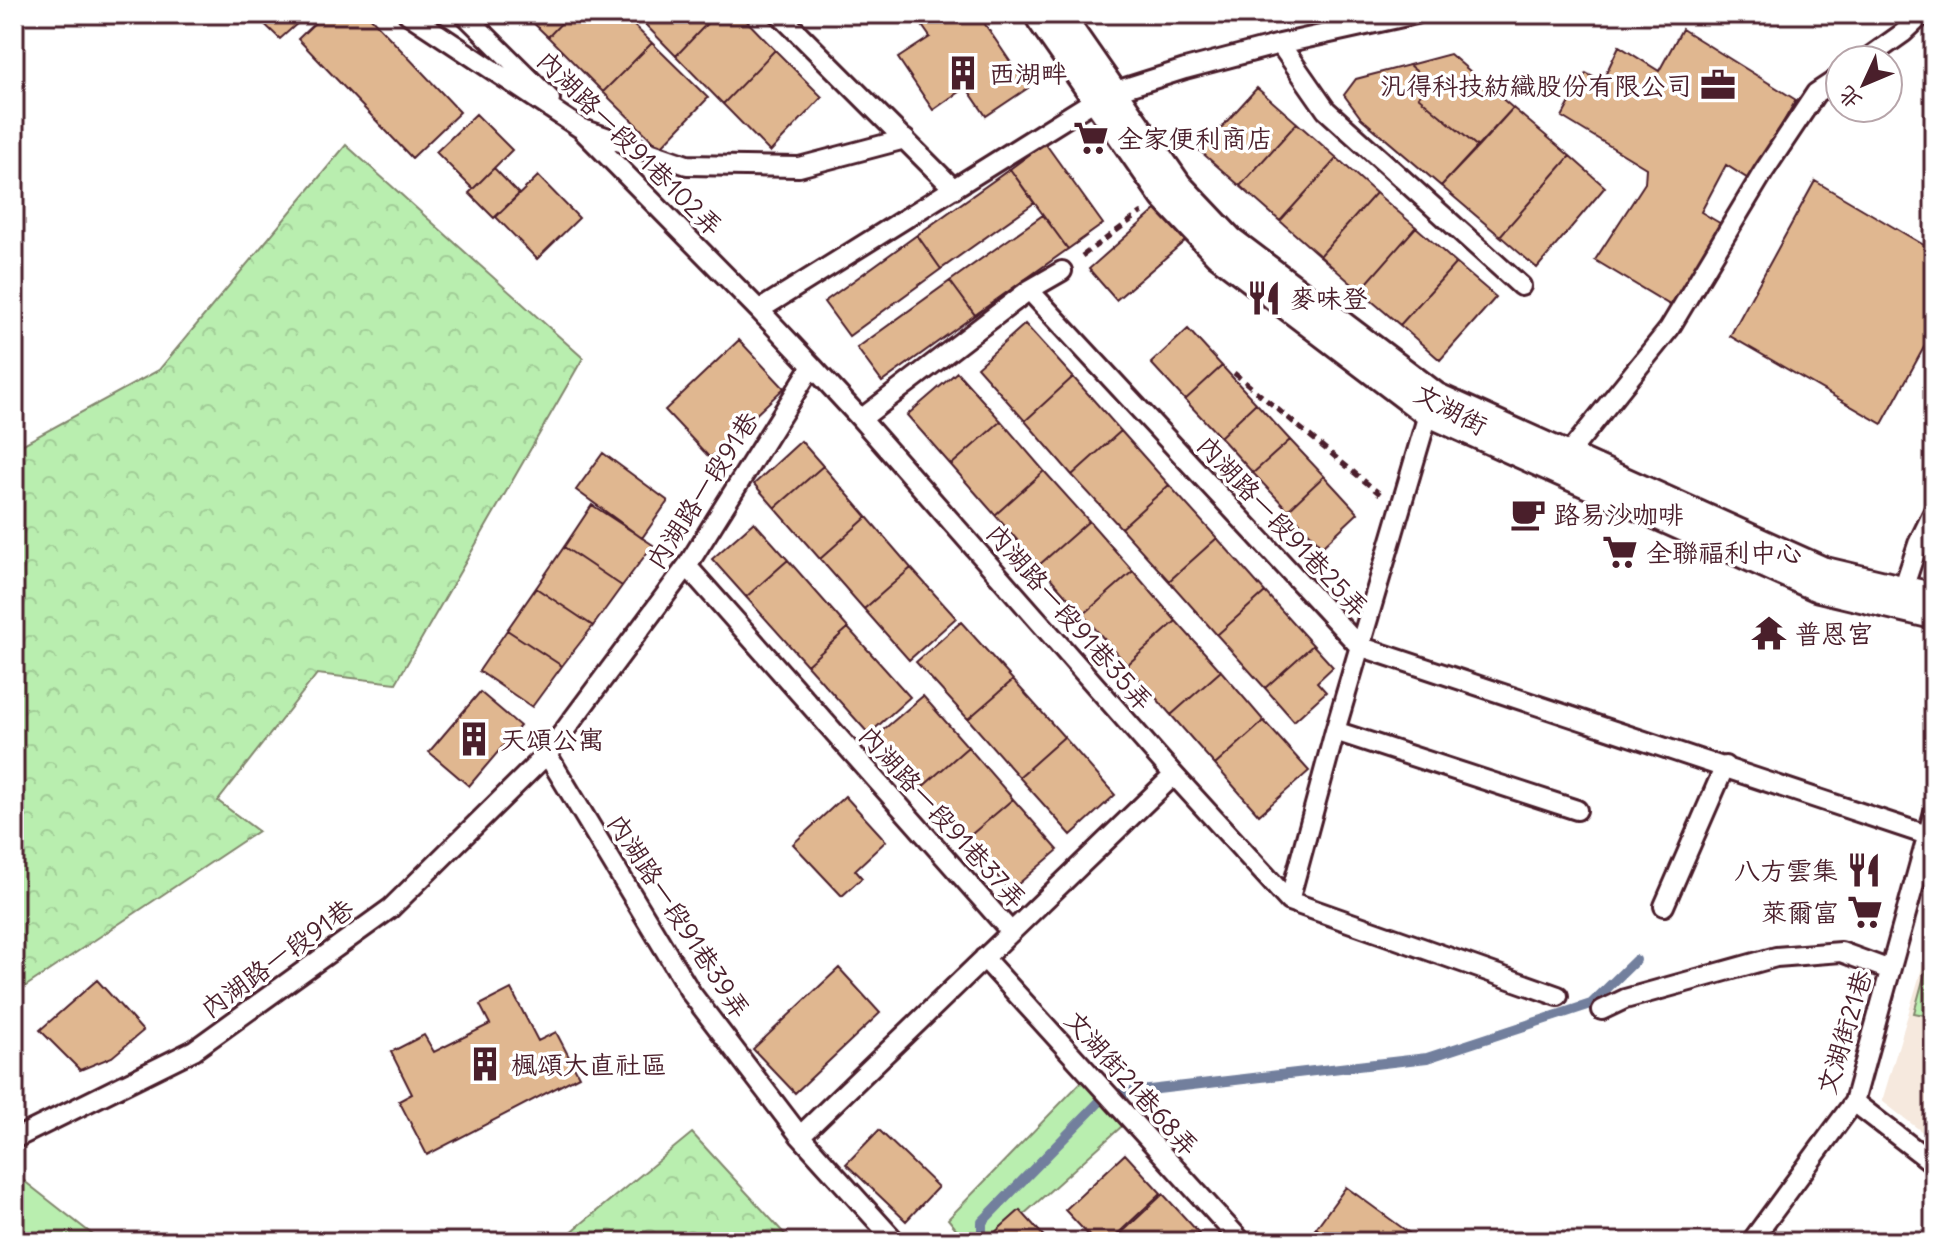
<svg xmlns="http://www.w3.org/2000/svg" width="1948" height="1256" font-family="Delius,'LXGW WenKai TC',sans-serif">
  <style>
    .built { fill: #f6e9de }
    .green { fill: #b9eeaf; stroke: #82866d; stroke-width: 2 }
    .forest { fill: url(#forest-crowns); stroke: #82866d; stroke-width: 2 }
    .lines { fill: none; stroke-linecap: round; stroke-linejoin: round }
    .stream { stroke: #727f9d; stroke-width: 10 }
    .building { fill: #e0b790; stroke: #4a1f2b; stroke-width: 2 }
    .lane-casing { stroke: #4a1f2b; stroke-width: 24 }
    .secondary-casing { stroke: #4a1f2b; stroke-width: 50 }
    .path { stroke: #4a1f2b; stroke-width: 5; stroke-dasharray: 8 6; stroke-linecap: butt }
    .lane { stroke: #fff; stroke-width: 18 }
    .secondary { stroke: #fff; stroke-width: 44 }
    .labels { text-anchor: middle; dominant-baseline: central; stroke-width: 7; stroke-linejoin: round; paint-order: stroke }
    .poi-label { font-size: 26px; fill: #4a1f2b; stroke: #fff; text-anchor: start }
    .street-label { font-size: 26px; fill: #4a1f2b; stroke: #fff }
  </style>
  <defs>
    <pattern id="forest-crowns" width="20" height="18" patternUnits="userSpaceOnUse" patternTransform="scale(2)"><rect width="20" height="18" fill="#b9eeaf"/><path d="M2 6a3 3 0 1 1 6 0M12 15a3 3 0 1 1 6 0" fill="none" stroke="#a1cc97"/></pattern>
  </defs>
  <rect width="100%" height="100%" fill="#fff"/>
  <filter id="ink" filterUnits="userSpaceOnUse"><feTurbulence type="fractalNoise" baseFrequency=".0125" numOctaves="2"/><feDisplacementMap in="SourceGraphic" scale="16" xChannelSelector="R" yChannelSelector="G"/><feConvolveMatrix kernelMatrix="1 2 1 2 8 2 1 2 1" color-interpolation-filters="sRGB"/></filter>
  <g filter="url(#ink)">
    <path class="built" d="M1934 928V1141L1882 1101Z"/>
    <path class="green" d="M1934 940V1017L1914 1013Z
      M1089 1074 1130 1119 993 1242H967L948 1219Z
      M19 1177 102 1242H14V1179Z"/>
    <path class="forest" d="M346 145 583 358 396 683 317 674 218 801 258 831 14 994V449L159 370Z
      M692 1133 792 1242H559Z"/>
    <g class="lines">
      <path class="stream" d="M982 1242V1222L1106 1095 1427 1058 1591 1004 1636 960"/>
    </g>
    <path class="building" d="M254 14H308L280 39Z
      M324 14H367L460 112 412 158 298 39Z
      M524 14H570L548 37Z
      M570 14H622L652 43 603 92 548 37Z
      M635 14H716L676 56Z
      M716 14H740L775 50 723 104 676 56Z
      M914 14H978L1028 88 986 116 966 87 933 110 898 58 930 37Z
      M1682 29 1796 100 1750 180 1726 165 1701 212 1723 225 1675 308 1595 260 1645 183 1646 168 1562 117 1586 73 1602 82 1619 46 1659 71Z
      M652 43 708 98 660 148 603 92Z
      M775 50 822 97 770 152 723 104Z
      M1450 54 1513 108 1478 147 1418 97 1430 83 1409 65Z
      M1409 65 1430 83 1418 97 1478 147 1441 186 1361 118 1344 95 1356 79Z
      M1257 88 1297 123 1240 186 1200 151Z
      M1513 108 1570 156 1500 236 1441 186Z
      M476 114 512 150 473 189 436 152Z
      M1297 123 1337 158 1280 221 1240 186Z
      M1045 143 1103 224 1068 249 1010 169Z
      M1570 156 1605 187 1537 268 1500 236Z
      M1337 158 1376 193 1320 256 1280 221Z
      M494 168 519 194 494 218 469 193Z
      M1010 169 1034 203 941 269 917 235Z
      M538 176 579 218 537 259 496 217Z
      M1815 181 1934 251V329L1882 424 1730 336Z
      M1376 193 1416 227 1360 291 1320 256Z
      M1157 209 1185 241 1116 300 1089 269Z
      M1043 215 1068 249 975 315 950 281Z
      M1416 227 1456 263 1400 325 1360 291Z
      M917 235 941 269 849 336 824 302Z
      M1456 263 1496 297 1440 360 1400 325Z
      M950 281 975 315 882 382 857 348Z
      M1025 324 1073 377 1025 421 977 367Z
      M1188 329 1222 366 1185 400 1151 363Z
      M739 340 784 388 710 458 665 410Z
      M1222 366 1256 403 1220 437 1185 400Z
      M957 372 1001 421 951 465 907 415Z
      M1073 377 1121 431 1072 475 1025 421Z
      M1256 403 1290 440 1253 473 1220 437Z
      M1001 421 1044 471 995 515 951 465Z
      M1121 431 1169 485 1121 528 1072 475Z
      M1290 440 1324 476 1288 510 1253 473Z
      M801 441 823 466 775 508 754 484Z
      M603 453 668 501 642 538 576 490Z
      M823 466 867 517 820 559 775 508Z
      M1044 471 1089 521 1039 565 995 515Z
      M1324 476 1358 513 1322 547 1288 510Z
      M1169 485 1217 538 1169 581 1121 528Z
      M592 505 653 545 622 586 564 547Z
      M867 517 911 568 864 609 820 559Z
      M1089 521 1133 571 1083 615 1039 565Z
      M754 522 788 560 746 597 712 559Z
      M1217 538 1265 592 1217 635 1169 581Z
      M564 547 622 586 593 626 536 588Z
      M788 560 848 628 807 665 746 597Z
      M911 568 956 618 909 660 864 609Z
      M1133 571 1176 621 1127 665 1083 615Z
      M536 588 593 626 562 666 507 630Z
      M1265 592 1313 645 1265 688 1217 635Z
      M1176 621 1221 671 1171 715 1127 665Z
      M961 622 1013 680 968 719 916 662Z
      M848 628 910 697 869 734 807 665Z
      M507 630 562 666 532 707 479 671Z
      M1313 645 1333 667 1317 682 1326 692 1294 721 1265 688Z
      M1221 671 1264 721 1215 765 1171 715Z
      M1013 680 1064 737 1019 777 968 719Z
      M480 692 520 726 469 786 429 752Z
      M923 696 968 747 921 788 876 736Z
      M1264 721 1309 771 1259 815 1215 765Z
      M1064 737 1115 795 1071 835 1019 777Z
      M968 747 1013 799 966 839 921 788Z
      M845 796 886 841 855 870 862 878 842 896 793 844Z
      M1013 799 1058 850 1010 891 966 839Z
      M839 968 880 1013 795 1093 753 1049Z
      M97 980 143 1031 112 1057 80 1070 40 1030Z
      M511 989 538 1041 556 1032 579 1076 427 1155 399 1101 412 1094 391 1052 424 1035 434 1052 490 1024 480 1005Z
      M879 1130 938 1187 906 1221 846 1164Z
      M1125 1154 1161 1193 1109 1242H1095L1065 1210Z
      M1346 1187 1419 1240 1417 1242H1336L1316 1228Z
      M1163 1194 1199 1233 1190 1242H1112Z
      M1020 1210 1049 1242H984Z
      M1316 1228 1336 1242H1306Z"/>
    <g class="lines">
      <g class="lane-casing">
        <path id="lane" d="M408 14 580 128 687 165 799 167 905 139
          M464 14 550 99
          M779 14 954 189
          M1280 44 1326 110 1521 286
          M1865 60 1903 33 1923 14
          M583 131 759 310
          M1029 290 1359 646 1927 835
          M812 366 861 419 1174 775 1289 901 1558 996
          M861 419 1029 290 1062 271
          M1561 463 1669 329 1764 171 1816 93 1840 77
          M687 566 1011 932
          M1900 598 1918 544 1934 511
          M1335 731 1577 810
          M547 754 691 993 800 1136 896 1242
          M1289 901 1335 731 1431 404
          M1664 906 1725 766
          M984 958 1242 1242
          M1602 1010 1625 999 1776 957 1841 952 1890 970
          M1854 1102 1934 1164
          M800 1136 1174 775
          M14 1139 194 1050 391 908 547 754 687 566 812 366 759 310 1103 95 1185 69 1280 44 1416 14
          M1751 1242 1854 1102 1934 812"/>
      </g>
      <g class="secondary-casing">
        <path id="secondary" d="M1048 14 1171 191 1224 247 1431 404 1820 579 1934 606"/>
      </g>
      <path class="path" d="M1082 256 1142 212
        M1234 373 1380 494"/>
      <use href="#lane" class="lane"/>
      <use href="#secondary" class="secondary"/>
    </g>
  </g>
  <defs>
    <g id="building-bare" transform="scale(2.76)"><path d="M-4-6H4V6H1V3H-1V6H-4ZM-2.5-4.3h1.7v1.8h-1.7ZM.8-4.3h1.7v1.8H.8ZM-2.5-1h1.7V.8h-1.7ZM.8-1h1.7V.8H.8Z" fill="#4a1f2b" stroke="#fff" stroke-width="2.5" paint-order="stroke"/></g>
    <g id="office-bare" transform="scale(2.76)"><path d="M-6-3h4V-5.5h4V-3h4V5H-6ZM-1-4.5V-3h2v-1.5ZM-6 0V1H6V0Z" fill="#4a1f2b" stroke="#fff" stroke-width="2.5" paint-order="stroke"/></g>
    <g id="supermarket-bare" transform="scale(2.76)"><path d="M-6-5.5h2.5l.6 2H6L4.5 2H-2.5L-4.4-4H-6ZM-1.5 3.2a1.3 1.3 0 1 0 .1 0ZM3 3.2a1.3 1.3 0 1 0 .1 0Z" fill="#4a1f2b" stroke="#fff" stroke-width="2.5" paint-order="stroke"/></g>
    <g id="restaurant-bare" transform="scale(2.76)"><path d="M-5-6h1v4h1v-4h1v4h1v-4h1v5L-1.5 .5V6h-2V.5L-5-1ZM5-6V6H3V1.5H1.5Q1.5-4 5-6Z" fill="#4a1f2b" stroke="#fff" stroke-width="2.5" paint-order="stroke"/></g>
    <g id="cafe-bare" transform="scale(2.76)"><path d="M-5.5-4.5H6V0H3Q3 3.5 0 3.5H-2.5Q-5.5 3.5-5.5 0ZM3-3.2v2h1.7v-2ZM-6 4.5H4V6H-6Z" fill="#4a1f2b" stroke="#fff" stroke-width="2.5" paint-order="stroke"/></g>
    <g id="temple-bare" transform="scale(2.76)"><path d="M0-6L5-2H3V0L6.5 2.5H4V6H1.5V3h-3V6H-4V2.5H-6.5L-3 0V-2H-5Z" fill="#4a1f2b" stroke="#fff" stroke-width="2.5" paint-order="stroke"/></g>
  </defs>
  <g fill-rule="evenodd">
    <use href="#building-bare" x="963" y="73"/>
    <use href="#office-bare" x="1718" y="85"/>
    <use href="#supermarket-bare" x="1091" y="138"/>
    <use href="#restaurant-bare" x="1264" y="298"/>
    <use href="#cafe-bare" x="1528" y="514"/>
    <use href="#supermarket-bare" x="1620" y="552"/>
    <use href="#temple-bare" x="1769" y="633"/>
    <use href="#building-bare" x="474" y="739"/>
    <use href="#restaurant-bare" x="1864" y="870"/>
    <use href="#supermarket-bare" x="1865" y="912"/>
    <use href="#building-bare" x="485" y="1064"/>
  </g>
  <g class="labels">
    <g class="poi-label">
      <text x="989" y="73">西湖畔</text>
      <text x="1692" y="85" text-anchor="end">汎得科技紡織股份有限公司</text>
      <text x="1117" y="138">全家便利商店</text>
      <text x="1290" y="298">麥味登</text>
      <text x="1554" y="514">路易沙咖啡</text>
      <text x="1646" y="552">全聯福利中心</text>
      <text x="1795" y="633">普恩宮</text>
      <text x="500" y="739">天頌公寓</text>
      <text x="1838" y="870" text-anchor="end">八方雲集</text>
      <text x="1839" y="912" text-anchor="end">萊爾富</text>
      <text x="511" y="1064">楓頌大直社區</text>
    </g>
    <g class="street-label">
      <text transform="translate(630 143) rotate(45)">內湖路一段91巷102弄</text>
      <text transform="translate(1451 409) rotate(28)">文湖街</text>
      <text transform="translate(702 490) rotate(-57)">內湖路一段91巷</text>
      <text transform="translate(1283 526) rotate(47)">內湖路一段91巷25弄</text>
      <text transform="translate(1070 617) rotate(49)">內湖路一段91巷35弄</text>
      <text transform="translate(943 817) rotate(48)">內湖路一段91巷37弄</text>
      <text transform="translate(679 916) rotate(57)">內湖路一段91巷39弄</text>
      <text transform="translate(277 958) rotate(-36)">內湖路一段91巷</text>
      <text transform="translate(1844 1032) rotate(-73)">文湖街21巷</text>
      <text transform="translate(1132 1083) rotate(48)">文湖街21巷68弄</text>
    </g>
  </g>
  <rect width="1948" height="1256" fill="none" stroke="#fff" stroke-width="48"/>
  <rect x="24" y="24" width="1900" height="1208" fill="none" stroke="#4a1f2b" stroke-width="3" filter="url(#ink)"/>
  <g transform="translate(1864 84) rotate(226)"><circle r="38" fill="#ffffff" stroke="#b7a5aa" stroke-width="2"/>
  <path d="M0-6L14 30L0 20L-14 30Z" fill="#4a1f2b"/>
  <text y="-12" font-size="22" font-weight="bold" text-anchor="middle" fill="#4a1f2b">北</text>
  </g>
</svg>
